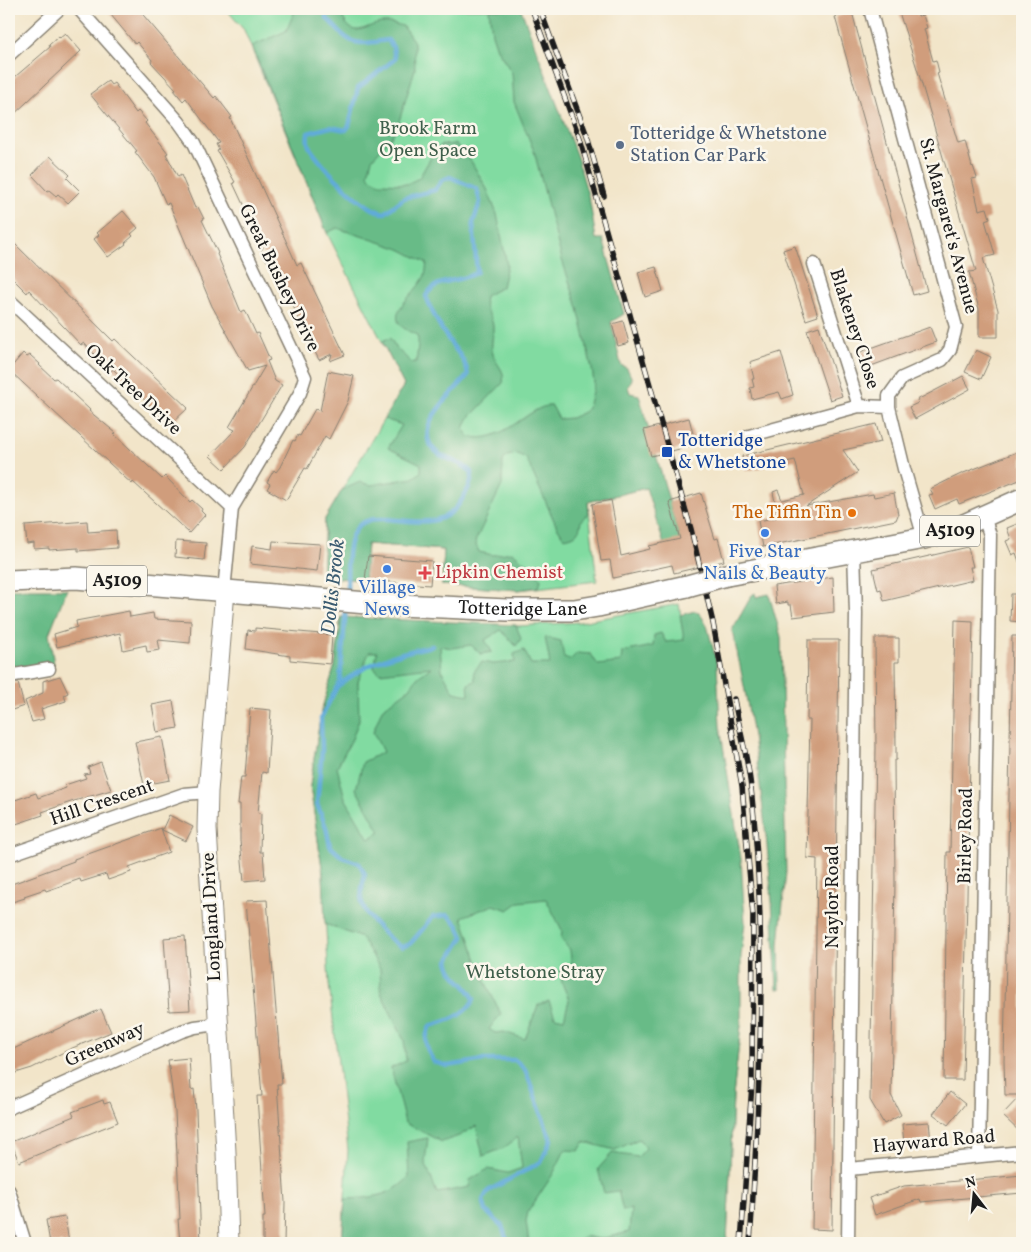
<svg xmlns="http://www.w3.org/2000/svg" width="1031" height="1252" font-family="Vollkorn,serif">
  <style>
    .green { fill: #81dba1; stroke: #4e7c5e }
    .forest { fill: #68bb87; stroke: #426c52; fill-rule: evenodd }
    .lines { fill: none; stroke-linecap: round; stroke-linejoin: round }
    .stream { stroke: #61abd9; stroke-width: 4.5 }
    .building { fill: #d09d7c }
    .street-casing { stroke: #878072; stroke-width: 15 }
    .secondary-casing { stroke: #878072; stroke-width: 21 }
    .primary-casing { stroke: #878072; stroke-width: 24 }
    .street { stroke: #fff; stroke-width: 12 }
    .secondary { stroke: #fff; stroke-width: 19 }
    .primary { stroke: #fff; stroke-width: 21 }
    .rail-casing { stroke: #1c1c1c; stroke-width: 5.5 }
    .rail { stroke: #fbf7ec; stroke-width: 4; stroke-dasharray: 11; stroke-linecap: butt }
    .primary-bridge-casing { stroke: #878072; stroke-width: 24; stroke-linecap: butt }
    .primary-bridge { stroke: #fff; stroke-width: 21 }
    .service-dot { fill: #5c6f8a; stroke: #fbf7ec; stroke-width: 2 }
    .transit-dot { fill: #1a4fb4; stroke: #fbf7ec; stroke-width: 2 }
    .food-dot { fill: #e8710a; stroke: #fbf7ec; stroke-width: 2 }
    .shop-dot { fill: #3f7fe0; stroke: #fbf7ec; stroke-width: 2 }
    .health-dot { fill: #e0444e; stroke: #fbf7ec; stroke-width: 2 }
    .labels { text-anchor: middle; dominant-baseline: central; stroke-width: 5; stroke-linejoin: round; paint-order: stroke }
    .shield { fill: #fbf7ec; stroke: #5f5e5a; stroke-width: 1 }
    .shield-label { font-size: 18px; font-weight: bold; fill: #1c1c1c }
    .park-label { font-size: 19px; fill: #3f5f4b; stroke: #fbf7ec }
    .service-label { font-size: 19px; fill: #4e5e75; stroke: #fbf7ec; text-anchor: start }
    .street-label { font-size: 19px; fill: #1c1c1c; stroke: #fbf7ec }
    .transit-label { font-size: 19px; fill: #164399; stroke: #fbf7ec; text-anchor: start }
    .food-label { font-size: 19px; fill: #c56008; stroke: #fbf7ec; text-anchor: end }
    .shop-label { font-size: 19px; fill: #366cbe; stroke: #fbf7ec }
    .health-label { font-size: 19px; fill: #be3a42; stroke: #fbf7ec; text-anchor: start }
    .water-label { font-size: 20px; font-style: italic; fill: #3b5c71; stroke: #fbf7ec }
  </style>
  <rect width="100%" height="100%" fill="#fbf7ec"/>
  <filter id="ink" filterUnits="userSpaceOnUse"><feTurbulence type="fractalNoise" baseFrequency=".02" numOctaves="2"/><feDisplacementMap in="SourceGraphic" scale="10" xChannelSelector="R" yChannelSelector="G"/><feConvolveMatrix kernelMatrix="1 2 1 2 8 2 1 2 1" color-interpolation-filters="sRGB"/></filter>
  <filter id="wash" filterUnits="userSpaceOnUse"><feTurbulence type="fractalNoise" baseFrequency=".0096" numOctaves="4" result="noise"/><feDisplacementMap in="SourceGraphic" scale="20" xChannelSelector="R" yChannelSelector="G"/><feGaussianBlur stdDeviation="1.12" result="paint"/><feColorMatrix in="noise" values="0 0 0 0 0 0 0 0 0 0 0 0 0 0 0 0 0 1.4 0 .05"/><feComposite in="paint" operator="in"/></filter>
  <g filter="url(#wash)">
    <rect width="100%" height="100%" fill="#f2e5c9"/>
    <path class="green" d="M226 9H517L646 488 588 502 597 581 519 590 442 585 444 550 367 544 364 580 322 577 325 519 404 385 327 233 244 30Z
      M679 604 712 798 741 1025 733 1096 727 1243H342L348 1150 329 984 323 874 310 786 321 712 335 665 341 617 519 626 580 622Z"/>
    <path class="forest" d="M292 9H345L342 16C354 42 365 24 383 23 390 22 397 25 403 26L414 42 415 69 397 128 389 140 372 159 368 174 370 178 380 183 407 184 419 178 434 152 441 145 455 144 467 154 487 189 497 214 507 265 502 287 485 296C482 311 492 313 493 326 494 335 490 345 493 354 496 366 506 369 503 383L468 419 464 429 468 436C503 447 530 403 552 406L559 419 571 418 584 412 588 408 594 383 592 369 578 308 562 260 534 151 514 102 512 73 497 49 492 34 489 9H521L577 157 590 202 596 239H603L624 314 611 322 621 365 627 368 632 379 628 387 630 393 639 395 684 553 668 557 646 488 588 502 589 514 581 520C580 532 577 536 564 538L556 525 526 458 517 454 507 456 503 461 502 485 475 542 479 552 493 555 512 552 534 569 541 580 539 587 518 590 442 585 444 550 367 544 364 580 322 577 325 519 342 490 360 482 371 485 413 478 421 472V464L388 448 402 425 384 419 404 385 383 344 384 340 390 338 397 349 412 363 417 361C416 351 420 344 417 335 373 318 416 297 425 275 426 272 426 267 427 263L400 249 337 228 327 233 252 46 286 31 294 13Z
      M9 589H67L49 634 54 664 9 672Z
      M755 593 756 597 769 594 781 637 786 872 779 945 780 989H777C775 960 774 931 772 902 765 811 753 718 732 630L752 595Z
      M695 611 700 614 707 625 717 664 720 726 741 859 745 923 741 956V1025L733 1096 727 1243H575L584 1236 600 1239 629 1232 631 1209 623 1211 618 1191 604 1193 598 1169 612 1153 638 1157 646 1148 639 1139 615 1150 584 1142 579 1151 565 1150 553 1174 528 1212 526 1221 529 1243H342L345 1199C370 1198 391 1197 409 1177L407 1142 428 1138 425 1162 437 1193 469 1187 470 1180 488 1169 508 1173 522 1168 518 1137 504 1148 483 1156 476 1126 459 1136 442 1142 405 1123 391 1068 406 1061 404 1040 381 993 380 969 362 938 325 924 323 874 310 786 321 712 335 665 341 617 516 625 521 639 516 646 501 630 485 640 492 652 481 654 471 645 452 648 440 646 442 671 454 692 469 695 468 684 475 681 474 671 482 662 493 664 515 662 514 654 524 650 531 664H550L545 637 561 641 564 658 570 660 577 653 591 654 598 665 621 662 622 652 653 646 654 635 661 633 666 642 684 640 680 615ZM369 652H377L374 668 380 673 431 667 417 678 409 689 382 709 373 732 383 752 363 762 356 789 380 832 369 839 345 798 337 767 352 739 359 720 358 682ZM546 899 562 930 561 939 570 950 572 969 560 970 562 983 569 1000 564 1019 555 1017 549 1001 538 1005 525 1039 504 1032 495 1033 489 1029 501 1014 483 977 462 917 494 905 508 910 519 902Z"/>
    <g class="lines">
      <path class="stream" d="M327 9 326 17C351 45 351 46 388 40L393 47 395 59 358 88 349 126 346 130 330 127 308 133C307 139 308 146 312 151 325 169 364 211 385 213L404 198 435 190 442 180 450 177 477 189 480 202 473 223 477 272C460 284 437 276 426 296 432 312 440 328 450 342 458 354 466 360 468 375 453 394 406 430 439 454 450 461 464 463 472 473 472 484 467 491 461 501 433 547 370 496 353 534 345 551 348 577 347 595
        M346 608 340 681 321 718 322 750 317 804 326 827 330 846 342 857 359 863 365 874C358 900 360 908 378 927 385 935 392 942 402 947L410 944 433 917 448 915 457 924 463 937 448 961C452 980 466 981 474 999 465 1016 448 1021 430 1026 423 1041 426 1049 434 1062L448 1066 484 1060H515L525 1069 551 1140 541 1162 488 1191 483 1200 486 1211 502 1226 508 1243
        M338 686C369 661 394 654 432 646"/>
    </g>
    <g id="blocks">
      <path class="building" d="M106 9H138L214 98 216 96 232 117 230 118 297 265 301 263 345 355 330 361 332 354 319 360 313 348 315 347 305 325 302 327 288 292 271 260 267 261 261 249 263 248 246 216 248 215 233 183 235 182 217 151 219 150 216 144 219 143 186 98 183 101 174 90 176 89 151 62 152 60 137 42 135 44Z
        M898 9H916L918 16 923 15 927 28 924 29 933 61 936 60 939 72 937 73 958 143 965 141 972 167 973 166 977 178 972 179 979 210 987 208 990 218 985 220 995 255 983 258 998 310V337H979V309L969 272 976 271 920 78Z
        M852 12 927 291 913 295 835 17Z
        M65 33 81 51 9 119V82L50 47 49 45 59 36 60 37Z
        M108 81 111 85 114 83 136 113 138 111 147 121 145 123 168 153 166 154 178 177 181 175 195 208 198 207 204 219 202 220 218 253 217 254 241 312 245 310 256 334 258 333 270 360 267 361 275 381 282 385 245 447 224 469 210 456 235 430 229 427 265 366 248 371 212 306 169 203 166 204 154 177 135 152 137 151 90 94Z
        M50 156 70 175 67 178 80 191 68 203 58 194 56 196 49 190 47 191 32 175Z
        M123 211 138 228 131 234 133 236 125 243 126 244 108 257 94 239 99 235 97 233Z
        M9 238 113 341 115 339 188 408 172 423 168 419 165 422 140 395 138 397 128 388 130 386 113 369 110 372 84 343 81 345 29 290 27 293 9 275Z
        M795 246 818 316 806 320 783 250Z
        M656 267 663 291 645 297 638 272Z
        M623 321 629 343 618 346 612 324Z
        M819 326 842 396 830 400 807 330Z
        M930 327 936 342 863 369 857 353Z
        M976 350 991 357 981 379 965 372Z
        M781 352 793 395 782 399 779 392 752 399 750 388 754 387 752 379H754L750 362Z
        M23 353 27 357 30 355 40 364 39 365 54 379 56 378 90 410 89 411 116 433 114 434 162 479 165 476 190 502 192 500 202 509 201 511 205 515 189 533 133 482 132 484 123 476 9 370Z
        M328 371 354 376 348 401 329 439 325 436 307 469 305 468 286 500 267 489 270 484 267 482 274 470 276 472 280 467 293 440 295 441 298 435 300 436 315 409 320 411Z
        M963 376 970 389 915 419 909 407 918 403 917 400Z
        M689 418 696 445 651 456 644 430Z
        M876 424 881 442 843 450 858 472 806 506 873 494 874 497 894 493 898 515 896 520 763 547 758 521 778 517 773 492 778 490 782 500 804 495 795 460 746 471 742 456Z
        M1022 450V479L959 504 957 499 935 509 929 495 933 494 930 489 961 474Z
        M701 493 715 539 718 538 724 561 674 573 672 565 613 578 610 560 601 561 592 504 611 500 621 556 650 549 649 546 680 539 669 502Z
        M87 521 88 532 116 530 117 548 78 551V548L49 550V548L34 549V543L27 544 25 526Z
        M1022 522V566L1021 567 1016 553 1012 555 1006 541 1011 539 1007 528Z
        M176 541 206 543 204 560 175 557Z
        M273 541 320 544 317 571 250 564 252 546 272 549Z
        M968 547 973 567H970L973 580 884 601 881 589 878 590 873 569Z
        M368 556 432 561 430 585 365 580Z
        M833 577 834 612 793 617 791 605H788V602L776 604 774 586Z
        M1011 594H1022V622L1010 621Z
        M129 611 130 617 153 613 154 619 191 621 190 643 158 640 160 650 147 652 146 645 123 650 120 633 57 647 54 634 77 627 76 621Z
        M955 620 973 621 963 1080H944L947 852H950Z
        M255 628 332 635 330 664 290 660V656L246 649 248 630 255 631Z
        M1012 636H1022V1134L1002 1115 1021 1095H1005L1004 1061Z
        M875 638H899V662H895L896 748V760H894L895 882 891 1095 901 1115 884 1124 870 1100 876 748Z
        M808 640H839L832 1230 812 1229 817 859 807 858 810 720H807Z
        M60 676 68 693 64 695 66 701 41 709 44 719 32 722 25 701 43 693V681Z
        M18 683 24 706 9 711V684Z
        M173 701 178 728 157 732 152 705Z
        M250 708 271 710 267 773 262 772 258 813H261L260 852H263L265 879 244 881 240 840V804H238L241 777H245Z
        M162 737 170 780 144 785 135 742Z
        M101 762 111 790 71 802 42 812 43 815 16 824 9 802 36 793 38 798 66 788 65 785 86 778 84 774 90 773 88 767Z
        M169 815 193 827 186 841 162 830Z
        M161 828 169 852 129 867 131 872 108 880 106 874 81 882 80 879 46 891 45 889 24 896 25 898 9 903V885L74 861V859Z
        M267 900 282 1084H277L285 1202 284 1243H263V1217H265L257 1096H262L246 901Z
        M185 936 190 1010 169 1011 164 938Z
        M101 1009 111 1032 70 1049 32 1068 9 1075V1051Z
        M189 1058 191 1090 194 1089 196 1110 201 1243H180L178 1219H180L175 1112 168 1060Z
        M950 1092 965 1104 948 1125 933 1114Z
        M103 1100 104 1104 110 1102 118 1122 19 1162 11 1142 74 1116 72 1112Z
        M929 1122 931 1140 904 1142 902 1124Z
        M1022 1175V1193L921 1202 920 1199 875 1215 869 1198 904 1186Z
        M65 1217 69 1243H50L46 1220Z"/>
    </g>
  </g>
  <g filter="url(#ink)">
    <use href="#blocks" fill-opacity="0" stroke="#878072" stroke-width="1"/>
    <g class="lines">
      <g class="street-casing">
        <path id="street" d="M79 9 179 122 194 143 305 377 300 393 232 508 224 591
          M870 9 956 327 950 350 942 360 902 378 889 396V407L904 469 924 538
          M9 55 59 9
          M814 264 859 406
          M9 300 232 508
          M749 436 859 406 889 407
          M9 676 49 669
          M9 855 184 794 208 792
          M9 1108 182 1031 195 1027 218 1024
          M979 1156 990 535 984 517
          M849 1169 1022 1152
          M9 1191 25 1243
          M848 1243 856 613 854 551"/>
      </g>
      <g class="secondary-casing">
        <path id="secondary" d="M225 591 208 792 207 829 226 1152 229 1243"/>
      </g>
      <g class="primary-casing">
        <g id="primary">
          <path d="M727 575 924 538 953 530 1022 499"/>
          <path id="s1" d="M9 581 76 578 378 604 507 610H574L598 606 687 586"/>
        </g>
      </g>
      <use href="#street" class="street"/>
      <use href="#secondary" class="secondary"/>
      <use href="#primary" class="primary"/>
      <g class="rail-casing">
        <path id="rail" d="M532 9 580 139 691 529 713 623 742 786 753 916 752 1084 741 1243
          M540 9 587 136 604 196
          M734 699C739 728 748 758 751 788 768 940 760 1091 750 1243"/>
      </g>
      <use href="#rail" class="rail"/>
      <g class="primary-bridge-casing">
        <path id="primary-bridge" d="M687 586 727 575"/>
      </g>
      <use href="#primary-bridge" class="primary-bridge"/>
    </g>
  </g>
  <circle class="service-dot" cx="620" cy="145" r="5"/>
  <rect class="transit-dot" x="661" y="446" width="12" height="12" rx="2.5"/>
  <circle class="food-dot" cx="852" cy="513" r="5"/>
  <g class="shop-dot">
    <circle cx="765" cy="533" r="5"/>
    <circle cx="387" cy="569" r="5"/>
  </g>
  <path class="health-dot" d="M422.5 565.5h5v5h5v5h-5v5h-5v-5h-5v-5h5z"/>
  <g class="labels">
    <g class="shield">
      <rect x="920" y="515.5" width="60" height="31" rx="4"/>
      <rect x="87" y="565.5" width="60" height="31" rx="4"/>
    </g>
    <g class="shield-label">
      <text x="950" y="531">A5109</text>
      <text x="117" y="581">A5109</text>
    </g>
    <g class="park-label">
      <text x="428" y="129">Brook Farm<tspan x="428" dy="22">Open Space</tspan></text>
      <text x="535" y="973">Whetstone Stray</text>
    </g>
    <g class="service-label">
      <text x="630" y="134">Totteridge &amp; Whetstone<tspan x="630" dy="22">Station Car Park</tspan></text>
    </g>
    <g class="street-label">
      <text transform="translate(948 226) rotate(75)">St. Margaret's Avenue</text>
      <text transform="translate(279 278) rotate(64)">Great Bushey Drive</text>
      <text transform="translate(854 329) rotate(72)">Blakeney Close</text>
      <text transform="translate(133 390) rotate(43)">Oak Tree Drive</text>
      <text stroke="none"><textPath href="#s1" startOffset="515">Totteridge Lane</textPath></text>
      <text transform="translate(102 803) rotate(-19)">Hill Crescent</text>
      <text transform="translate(966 836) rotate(-89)">Birley Road</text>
      <text transform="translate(833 897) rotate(-90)">Naylor Road</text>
      <text transform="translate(212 917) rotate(-93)">Longland Drive</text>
      <text transform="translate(105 1045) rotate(-24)">Greenway</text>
      <text transform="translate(934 1142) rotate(-5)">Hayward Road</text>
    </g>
    <g class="transit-label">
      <text x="678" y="441">Totteridge<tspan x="678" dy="22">&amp; Whetstone</tspan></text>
    </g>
    <g class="food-label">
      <text x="842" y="513">The Tiffin Tin</text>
    </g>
    <g class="shop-label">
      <text x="765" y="552">Five Star<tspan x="765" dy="22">Nails &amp; Beauty</tspan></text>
      <text x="387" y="588">Village<tspan x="387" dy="22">News</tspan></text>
    </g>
    <g class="health-label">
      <text x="435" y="573">Lipkin Chemist</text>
    </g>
    <g class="water-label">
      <text transform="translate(334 587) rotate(-84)">Dollis Brook</text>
    </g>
  </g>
  <rect width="1031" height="1252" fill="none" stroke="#fbf7ec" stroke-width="30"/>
  <g transform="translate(974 1194) rotate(344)" stroke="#fbf7ec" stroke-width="4" paint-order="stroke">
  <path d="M0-4L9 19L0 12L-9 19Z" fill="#1c1c1c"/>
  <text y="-8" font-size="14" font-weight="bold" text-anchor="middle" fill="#1c1c1c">N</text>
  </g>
</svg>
